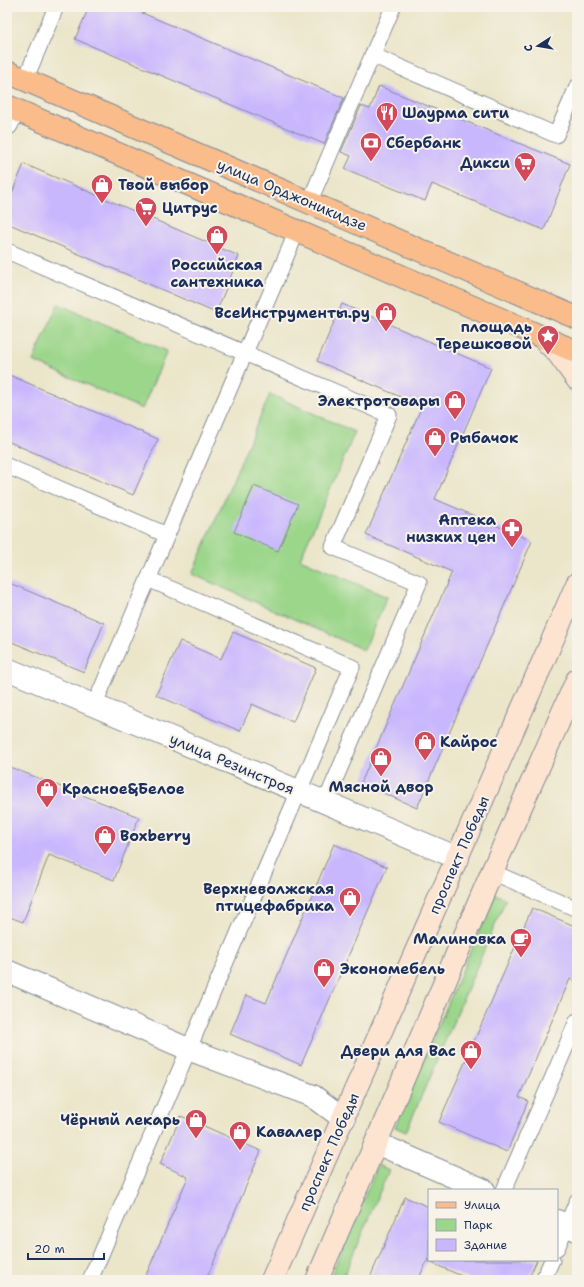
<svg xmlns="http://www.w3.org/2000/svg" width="584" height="1287" font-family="'Shantell Sans',sans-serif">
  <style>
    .green { fill: #9bd68a; stroke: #5b8274 }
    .building { fill: #c9b7fe }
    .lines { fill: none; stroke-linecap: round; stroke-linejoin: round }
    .service-casing { stroke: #838a94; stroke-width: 17 }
    .minor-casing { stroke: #838a94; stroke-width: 24 }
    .secondary-casing { stroke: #838a94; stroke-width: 24 }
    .primary-casing { stroke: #838a94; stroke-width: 24 }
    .service { stroke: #fff; stroke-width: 15 }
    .minor { stroke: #fff; stroke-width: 22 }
    .secondary { stroke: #fde4d1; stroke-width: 22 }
    .primary { stroke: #fabc8b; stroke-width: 22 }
    .labels { text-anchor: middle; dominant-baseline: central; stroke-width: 4; stroke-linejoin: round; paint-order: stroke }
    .poi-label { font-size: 15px; font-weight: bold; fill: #1b2f5e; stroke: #f7f3e8; text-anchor: start }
    .street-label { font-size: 15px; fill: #1b2f5e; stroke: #f7f3e8 }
  </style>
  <rect width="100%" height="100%" fill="#f7f3e8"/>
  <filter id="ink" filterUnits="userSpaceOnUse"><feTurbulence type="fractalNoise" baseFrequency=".025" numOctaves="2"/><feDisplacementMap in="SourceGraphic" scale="8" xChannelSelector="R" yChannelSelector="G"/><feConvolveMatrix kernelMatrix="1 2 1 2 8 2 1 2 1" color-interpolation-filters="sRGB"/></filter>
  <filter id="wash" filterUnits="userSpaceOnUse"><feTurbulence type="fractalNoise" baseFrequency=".012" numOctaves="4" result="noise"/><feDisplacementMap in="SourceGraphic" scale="16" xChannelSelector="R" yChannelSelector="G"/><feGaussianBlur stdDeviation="0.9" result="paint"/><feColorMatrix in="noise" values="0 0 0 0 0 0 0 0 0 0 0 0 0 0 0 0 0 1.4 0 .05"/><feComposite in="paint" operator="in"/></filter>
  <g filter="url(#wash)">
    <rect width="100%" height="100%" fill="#ebe5c9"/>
    <path class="green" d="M58 304 167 351 142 409 33 361Z
      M270 394 355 432 300 559 387 597 364 650 192 574Z
      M495 894 506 899 406 1132 395 1127Z
      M378 1165 389 1170 342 1280H329Z"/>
    <g id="blocks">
      <path class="building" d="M89 7H128L344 98 324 144 75 39Z
        M379 86 570 164 544 230 432 184 425 201 345 169 351 156 341 152 361 106 370 109Z
        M24 164 239 256 216 313 7 223V205Z
        M342 304 491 368 435 499 532 541 417 808 361 783 452 572 366 535 422 406 317 361Z
        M7 374 158 439 133 495 7 441Z
        M254 486 298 504 278 551 234 532Z
        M7 582 104 623 84 672 7 640Z
        M233 632 316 668 293 722 252 704 240 731 156 695 180 641 221 659Z
        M7 766 139 817 114 880 49 855 23 922 7 916Z
        M334 844 387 867 301 1065 230 1034 246 995 266 1003Z
        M532 908 577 927V982L570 979 519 1097 528 1101 507 1152 439 1122Z
        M181 1116 261 1151 206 1280H144L188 1177 160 1164Z
        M405 1197 429 1207V1256L427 1260H537L528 1280H471L427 1261 418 1280H369Z"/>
    </g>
  </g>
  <g filter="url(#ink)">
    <use href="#blocks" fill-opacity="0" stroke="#838a94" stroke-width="1"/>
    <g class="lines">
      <g class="service-casing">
        <path id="service" d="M372 55 556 135 577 87
          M25 80 56 7
          M309 203 393 7
          M7 251 389 415 333 547 419 583 325 803
          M7 466 167 535
          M94 706 297 231
          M492 872 577 909
          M504 1190 577 1021
          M557 1248 577 1201
          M90 1280 352 667 148 579
          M543 1280 552 1260"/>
      </g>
      <g class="minor-casing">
        <path id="minor" d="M7 124 14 109
          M7 669 458 858
          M7 971 188 1049 313 1096 344 1119
          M376 1143 484 1190
          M557 1221 577 1230"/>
      </g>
      <g class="secondary-casing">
        <path id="secondary" d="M543 338 558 353 577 379
          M272 1280 577 584
          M317 1280 492 872 577 680"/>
      </g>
      <g class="primary-casing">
        <path id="primary" d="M7 72 577 318
          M7 106 577 352"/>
      </g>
      <use href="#service" class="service"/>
      <use href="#minor" class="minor"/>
      <use href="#secondary" class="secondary"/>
      <use href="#primary" class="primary"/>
    </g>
  </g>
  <defs>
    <g id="restaurant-pin" transform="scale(1.15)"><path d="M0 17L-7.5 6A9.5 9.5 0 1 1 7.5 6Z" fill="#d1495b" stroke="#f7f3e8"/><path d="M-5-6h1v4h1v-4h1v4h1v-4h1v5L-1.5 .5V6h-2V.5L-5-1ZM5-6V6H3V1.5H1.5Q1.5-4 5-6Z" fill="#fff"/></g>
    <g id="bank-pin" transform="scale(1.15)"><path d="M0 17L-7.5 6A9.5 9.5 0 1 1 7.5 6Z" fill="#d1495b" stroke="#f7f3e8"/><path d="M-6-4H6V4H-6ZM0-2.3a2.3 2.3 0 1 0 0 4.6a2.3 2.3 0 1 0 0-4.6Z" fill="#fff"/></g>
    <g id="supermarket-pin" transform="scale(1.15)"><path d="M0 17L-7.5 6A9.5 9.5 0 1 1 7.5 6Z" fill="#d1495b" stroke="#f7f3e8"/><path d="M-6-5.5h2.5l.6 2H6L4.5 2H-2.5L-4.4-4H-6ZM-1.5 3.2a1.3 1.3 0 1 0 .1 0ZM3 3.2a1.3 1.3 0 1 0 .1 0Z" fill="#fff"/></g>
    <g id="shop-pin" transform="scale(1.15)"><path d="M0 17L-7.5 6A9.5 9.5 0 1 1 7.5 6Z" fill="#d1495b" stroke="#f7f3e8"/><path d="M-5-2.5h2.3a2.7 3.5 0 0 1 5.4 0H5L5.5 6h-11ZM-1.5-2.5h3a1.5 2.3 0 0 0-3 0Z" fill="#fff"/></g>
    <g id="sight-pin" transform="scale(1.15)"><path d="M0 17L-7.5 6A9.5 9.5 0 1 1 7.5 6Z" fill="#d1495b" stroke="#f7f3e8"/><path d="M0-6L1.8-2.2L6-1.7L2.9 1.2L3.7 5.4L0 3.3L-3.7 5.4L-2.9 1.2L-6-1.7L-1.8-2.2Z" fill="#fff"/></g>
    <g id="pharmacy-pin" transform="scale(1.15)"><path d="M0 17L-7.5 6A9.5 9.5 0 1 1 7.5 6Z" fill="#d1495b" stroke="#f7f3e8"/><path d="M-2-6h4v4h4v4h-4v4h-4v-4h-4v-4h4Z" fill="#fff"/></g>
    <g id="cafe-pin" transform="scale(1.15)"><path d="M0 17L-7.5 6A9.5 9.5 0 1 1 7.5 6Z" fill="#d1495b" stroke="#f7f3e8"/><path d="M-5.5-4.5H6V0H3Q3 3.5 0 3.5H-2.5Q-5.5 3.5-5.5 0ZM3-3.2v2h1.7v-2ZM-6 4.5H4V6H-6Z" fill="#fff"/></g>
  </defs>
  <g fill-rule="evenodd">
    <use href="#restaurant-pin" x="387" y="113"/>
    <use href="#bank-pin" x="371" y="143"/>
    <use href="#supermarket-pin" x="525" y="163"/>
    <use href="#shop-pin" x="102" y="185"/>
    <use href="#supermarket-pin" x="146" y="208"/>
    <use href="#shop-pin" x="217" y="236"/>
    <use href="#shop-pin" x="386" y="313"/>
    <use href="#sight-pin" x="548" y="336"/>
    <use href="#shop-pin" x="455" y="401"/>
    <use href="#shop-pin" x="435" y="438"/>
    <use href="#pharmacy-pin" x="512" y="529"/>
    <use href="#shop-pin" x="425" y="742"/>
    <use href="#shop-pin" x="381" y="758"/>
    <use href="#shop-pin" x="47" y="789"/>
    <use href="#shop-pin" x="105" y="836"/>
    <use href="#shop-pin" x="350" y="898"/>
    <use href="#cafe-pin" x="521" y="939"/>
    <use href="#shop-pin" x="324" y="969"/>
    <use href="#shop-pin" x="471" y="1051"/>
    <use href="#shop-pin" x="196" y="1120"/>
    <use href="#shop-pin" x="240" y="1132"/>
  </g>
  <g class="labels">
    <g class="poi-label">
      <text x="402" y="113">Шаурма сити</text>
      <text x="386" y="143">Сбербанк</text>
      <text x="510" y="163" text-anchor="end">Дикси</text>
      <text x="118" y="185">Твой выбор</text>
      <text x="162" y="208">Цитрус</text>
      <text x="217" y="265" text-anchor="middle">Российская<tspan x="217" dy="17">сантехника</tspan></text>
      <text x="370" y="313" text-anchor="end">ВсеИнструменты.ру</text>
      <text x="532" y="327" text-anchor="end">площадь<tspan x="532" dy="17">Терешковой</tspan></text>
      <text x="440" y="401" text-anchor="end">Электротовары</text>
      <text x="450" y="438">Рыбачок</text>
      <text x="496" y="520" text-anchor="end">Аптека<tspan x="496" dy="17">низких цен</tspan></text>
      <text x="440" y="742">Кайрос</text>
      <text x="381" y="787" text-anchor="middle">Мясной двор</text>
      <text x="62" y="789">Красное&amp;Белое</text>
      <text x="120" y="836">Boxberry</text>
      <text x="334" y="889" text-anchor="end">Верхневолжская<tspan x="334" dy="17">птицефабрика</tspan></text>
      <text x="506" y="939" text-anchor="end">Малиновка</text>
      <text x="340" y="969">Экономебель</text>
      <text x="456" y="1051" text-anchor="end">Двери для Вас</text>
      <text x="180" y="1120" text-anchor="end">Чёрный лекарь</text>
      <text x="256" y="1132">Кавалер</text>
    </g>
    <g class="street-label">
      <text transform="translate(292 195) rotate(23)">улица Орджоникидзе</text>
      <text transform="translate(232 764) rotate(23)">улица Резинстроя</text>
      <text transform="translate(459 855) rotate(-66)">проспект Победы</text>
      <text transform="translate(329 1152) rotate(-66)">проспект Победы</text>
    </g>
  </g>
  <rect width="584" height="1287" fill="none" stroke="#f7f3e8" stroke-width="24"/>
  <rect x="428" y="1189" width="130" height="72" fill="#f7f3e8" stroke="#9fa5b1"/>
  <rect x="436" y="1202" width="20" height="6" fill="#fabc8b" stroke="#9fa5b1"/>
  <text x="464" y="1209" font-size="12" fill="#1b2f5e">Улица</text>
  <rect x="436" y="1219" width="20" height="12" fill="#9bd68a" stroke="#9fa5b1"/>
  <text x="464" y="1229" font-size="12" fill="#1b2f5e">Парк</text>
  <rect x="436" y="1239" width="20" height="12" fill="#c9b7fe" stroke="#9fa5b1"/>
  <text x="464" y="1249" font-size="12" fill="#1b2f5e">Здание</text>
  <g transform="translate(538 46) rotate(258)" stroke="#f7f3e8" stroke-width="3" paint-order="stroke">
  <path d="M0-3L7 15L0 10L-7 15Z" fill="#1b2f5e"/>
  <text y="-6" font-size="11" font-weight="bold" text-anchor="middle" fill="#1b2f5e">С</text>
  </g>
  <path d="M28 1253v6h76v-6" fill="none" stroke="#1b2f5e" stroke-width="2"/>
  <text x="34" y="1253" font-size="12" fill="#1b2f5e" stroke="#f7f3e8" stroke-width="3" paint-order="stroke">20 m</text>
</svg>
